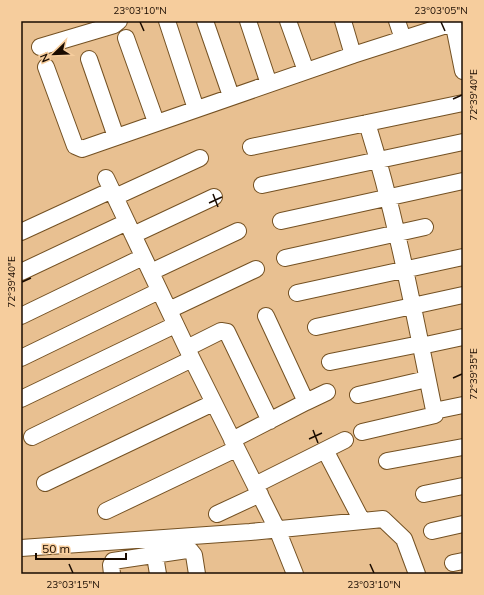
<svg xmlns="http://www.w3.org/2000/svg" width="484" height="595" font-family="Mulish,sans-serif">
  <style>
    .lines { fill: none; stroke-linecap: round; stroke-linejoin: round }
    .minor-casing { stroke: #745123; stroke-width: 18 }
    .minor { stroke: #fff; stroke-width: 16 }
    .ticks { fill: none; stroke: #190b00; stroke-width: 1.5 }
    .neatline { fill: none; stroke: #190b00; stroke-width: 1.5 }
    .ticks-label { font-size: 10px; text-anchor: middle; fill: #190b00 }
  </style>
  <rect width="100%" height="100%" fill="#e8c091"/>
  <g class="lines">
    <g class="minor-casing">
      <path id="minor" d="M167 21 196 109
        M205 21 231 96
        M248 21 269 84
        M288 21 306 71
        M343 21 353 55
        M397 21 403 39
        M453 21 463 71
        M126 38 156 122
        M40 47 114 25 119 21
        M89 59 116 137
        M46 67 75 146 82 149 353 55 453 23
        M251 147 367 123
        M106 178 192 359 277 529 295 574
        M262 185 463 142
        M115 197 200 158
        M281 221 463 181
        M21 232 112 190
        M133 235 214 197
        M285 258 425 227
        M21 272 127 222
        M151 272 238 231
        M297 293 463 257
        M169 310 256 269
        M21 316 143 257
        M316 327 463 295
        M421 346 463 337
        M187 348 221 331 227 332 270 421
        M21 358 159 291
        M330 362 420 344
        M358 395 427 379
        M21 399 175 325
        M306 402 327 392
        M434 411 463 405
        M362 432 435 415C415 318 397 219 367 123L463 103
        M32 437 192 359
        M232 440 306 402 266 316
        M325 450 362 521
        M387 461 463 447
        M45 483 213 403
        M255 485 345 440
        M424 494 463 486
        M106 511 236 449
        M217 514 260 494
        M432 531 463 524
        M153 544 158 574
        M21 548 250 532 383 519 404 539 417 574
        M453 563 463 561
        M112 574 111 565 113 561 187 550H190L194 555 197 574"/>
    </g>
    <use href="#minor" class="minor"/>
  </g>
  <path class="ticks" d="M140 22 144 31M441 22 445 31M453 99 462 95M213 194 218 207M209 203 222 197M22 282 31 278M453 378 462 374M313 430 318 443M309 439 322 433M69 564 73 573M370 564 374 573"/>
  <rect width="484" height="595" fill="none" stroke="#f6cd9d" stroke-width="44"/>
  <g transform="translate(54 54) rotate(247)" stroke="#f6cd9d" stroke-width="3" paint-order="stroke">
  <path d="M0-3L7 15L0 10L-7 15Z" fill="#190b00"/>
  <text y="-6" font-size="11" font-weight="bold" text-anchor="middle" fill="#190b00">N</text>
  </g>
  <path d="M36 553v6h90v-6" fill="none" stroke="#190b00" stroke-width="2"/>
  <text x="42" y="553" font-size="12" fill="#190b00" stroke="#f6cd9d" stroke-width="3" paint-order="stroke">50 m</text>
  <rect x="22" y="22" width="440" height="551" class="neatline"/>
  <g class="ticks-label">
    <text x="140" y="14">23°03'10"N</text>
    <text x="441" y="14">23°03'05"N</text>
    <text transform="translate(473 95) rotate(-90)" y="4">72°39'40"E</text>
    <text transform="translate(11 282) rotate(-90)" y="4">72°39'40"E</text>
    <text transform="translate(473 374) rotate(-90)" y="4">72°39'35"E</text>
    <text x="73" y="588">23°03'15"N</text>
    <text x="374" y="588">23°03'10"N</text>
  </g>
</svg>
